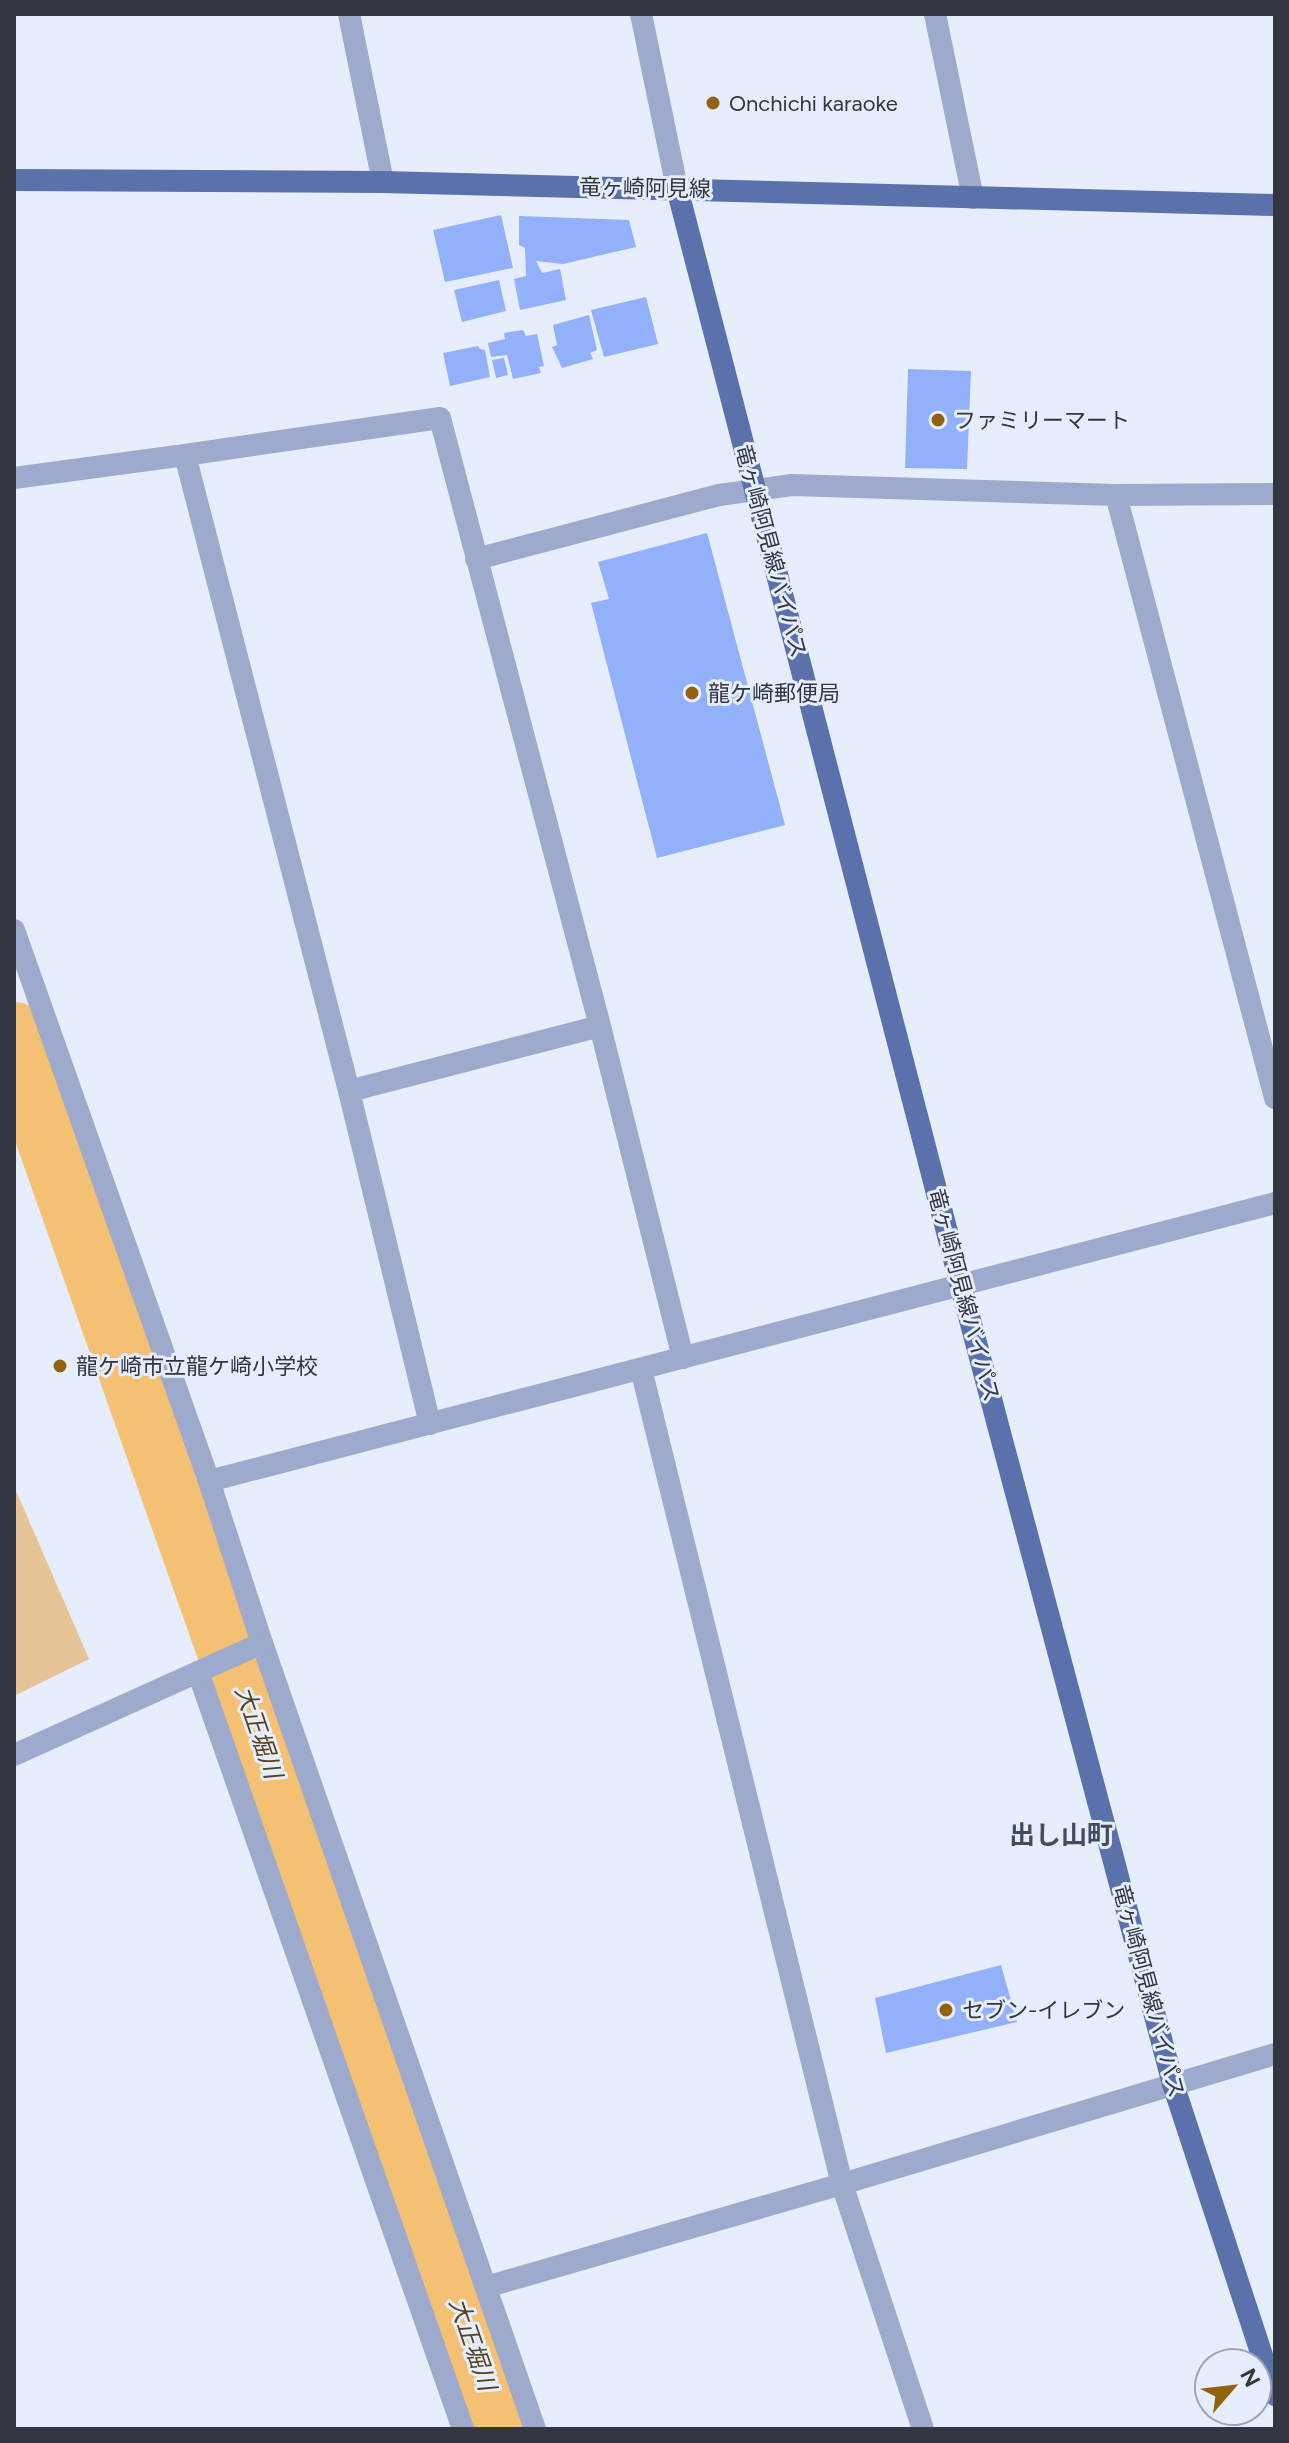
<svg xmlns="http://www.w3.org/2000/svg" width="1289" height="2443" font-family="Figtree,'Noto Sans JP',sans-serif">
  <style>
    .green { fill: #e6c496 }
    .lines { fill: none; stroke-linecap: round; stroke-linejoin: round }
    .river { stroke: #f4c073; stroke-width: 68 }
    .building { fill: #93b0fb }
    .minor { stroke: #9daacc; stroke-width: 22 }
    .tertiary { stroke: #9daacc; stroke-width: 22 }
    .primary { stroke: #5b71ac; stroke-width: 22 }
    .poi-dot { fill: #91630e; stroke: #e6edfc; stroke-width: 3 }
    .labels { text-anchor: middle; dominant-baseline: central; stroke-width: 6; stroke-linejoin: round; paint-order: stroke }
    .poi-label { font-size: 22px; fill: #323640; stroke: #e6edfc; text-anchor: start }
    .street-label { font-size: 22px; fill: #323640; stroke: #e6edfc }
    .water-label { font-size: 24px; font-style: italic; fill: #574120; stroke: #e6edfc }
    .quarter-label { font-size: 26px; font-weight: bold; fill: #434b60; stroke: #e6edfc }
  </style>
  <rect width="100%" height="100%" fill="#e6edfc"/>
  <path class="green" d="M14 1486 89 1659 14 1696Z"/>
  <g class="lines">
    <path class="river" d="M14 1036 360 2016 503 2429"/>
  </g>
  <path class="building" d="M501 215 513 268 445 282 433 230Z
    M519 216 629 220 636 247 563 264 536 261 542 273 560 269 566 300 520 310 514 279 526 276 525 248 519 245Z
    M499 280 506 311 462 322 454 290Z
    M646 297 658 344 604 357 591 310Z
    M589 315 597 350 590 353 593 359 562 368 552 347 557 345 553 325Z
    M523 330 526 336 537 334 544 366 539 367 541 373 513 379 507 355 491 357 488 343 505 339 504 333Z
    M478 346 480 349 485 350 490 377 450 386 443 353Z
    M504 358 508 375 496 378 492 360Z
    M908 369 971 371 967 469 905 468Z
    M707 533 785 825 657 858 591 603 609 599 598 562Z
    M1001 1965 1017 2022 886 2053 875 1998Z"/>
  <g class="lines">
    <path class="minor" d="M349 14 383 182
      M935 14 973 198
      M185 455 349 1091 430 1424
      M14 478 185 455 440 418 600 1026 683 1358
      M1116 495 1275 1098
      M476 559 719 495 792 485 1116 495 1275 494
      M14 930 209 1481 262 1643 535 2429
      M349 1091 600 1026
      M641 1369 842 2184 923 2429
      M209 1481 1275 1203
      M198 1672 463 2429
      M486 2287 842 2184 1275 2054"/>
    <path class="tertiary" d="M641 14 677 188
      M14 1755 262 1643"/>
    <path class="primary" d="M14 180 383 182 1275 205
      M677 188 961 1286 1163 2046 1173 2084 1275 2395"/>
  </g>
  <g class="poi-dot">
    <circle cx="713" cy="103" r="8"/>
    <circle cx="938" cy="420" r="8"/>
    <circle cx="692" cy="693" r="8"/>
    <circle cx="60" cy="1366" r="8"/>
    <circle cx="946" cy="2010" r="8"/>
  </g>
  <g class="labels">
    <g class="poi-label">
      <text x="729" y="103">Onchichi karaoke</text>
      <text x="954" y="420">ファミリーマート</text>
      <text x="708" y="693">龍ケ崎郵便局</text>
      <text x="76" y="1366">龍ケ崎市立龍ケ崎小学校</text>
      <text x="962" y="2010">セブン-イレブン</text>
    </g>
    <g class="street-label">
      <text transform="translate(645 188) rotate(1)">竜ヶ崎阿見線</text>
      <text transform="translate(771 551) rotate(75)">竜ヶ崎阿見線バイパス</text>
      <text transform="translate(964 1295) rotate(75)">竜ヶ崎阿見線バイパス</text>
      <text transform="translate(1149 1991) rotate(75)">竜ヶ崎阿見線バイパス</text>
    </g>
    <g class="water-label">
      <text transform="translate(259 1732) rotate(71)">大正堀川</text>
      <text transform="translate(473 2344) rotate(71)">大正堀川</text>
    </g>
    <g class="quarter-label">
      <text x="1061" y="1835">出し山町</text>
    </g>
  </g>
  <rect width="1289" height="2443" fill="none" stroke="#323640" stroke-width="32"/>
  <g transform="translate(1233 2387) rotate(62)"><circle r="38" fill="#e6edfc" stroke="#9ea4b1" stroke-width="2"/>
  <path d="M0-6L14 30L0 20L-14 30Z" fill="#91630e"/>
  <text y="-12" font-size="22" font-weight="bold" text-anchor="middle" fill="#323640">N</text>
  </g>
</svg>
